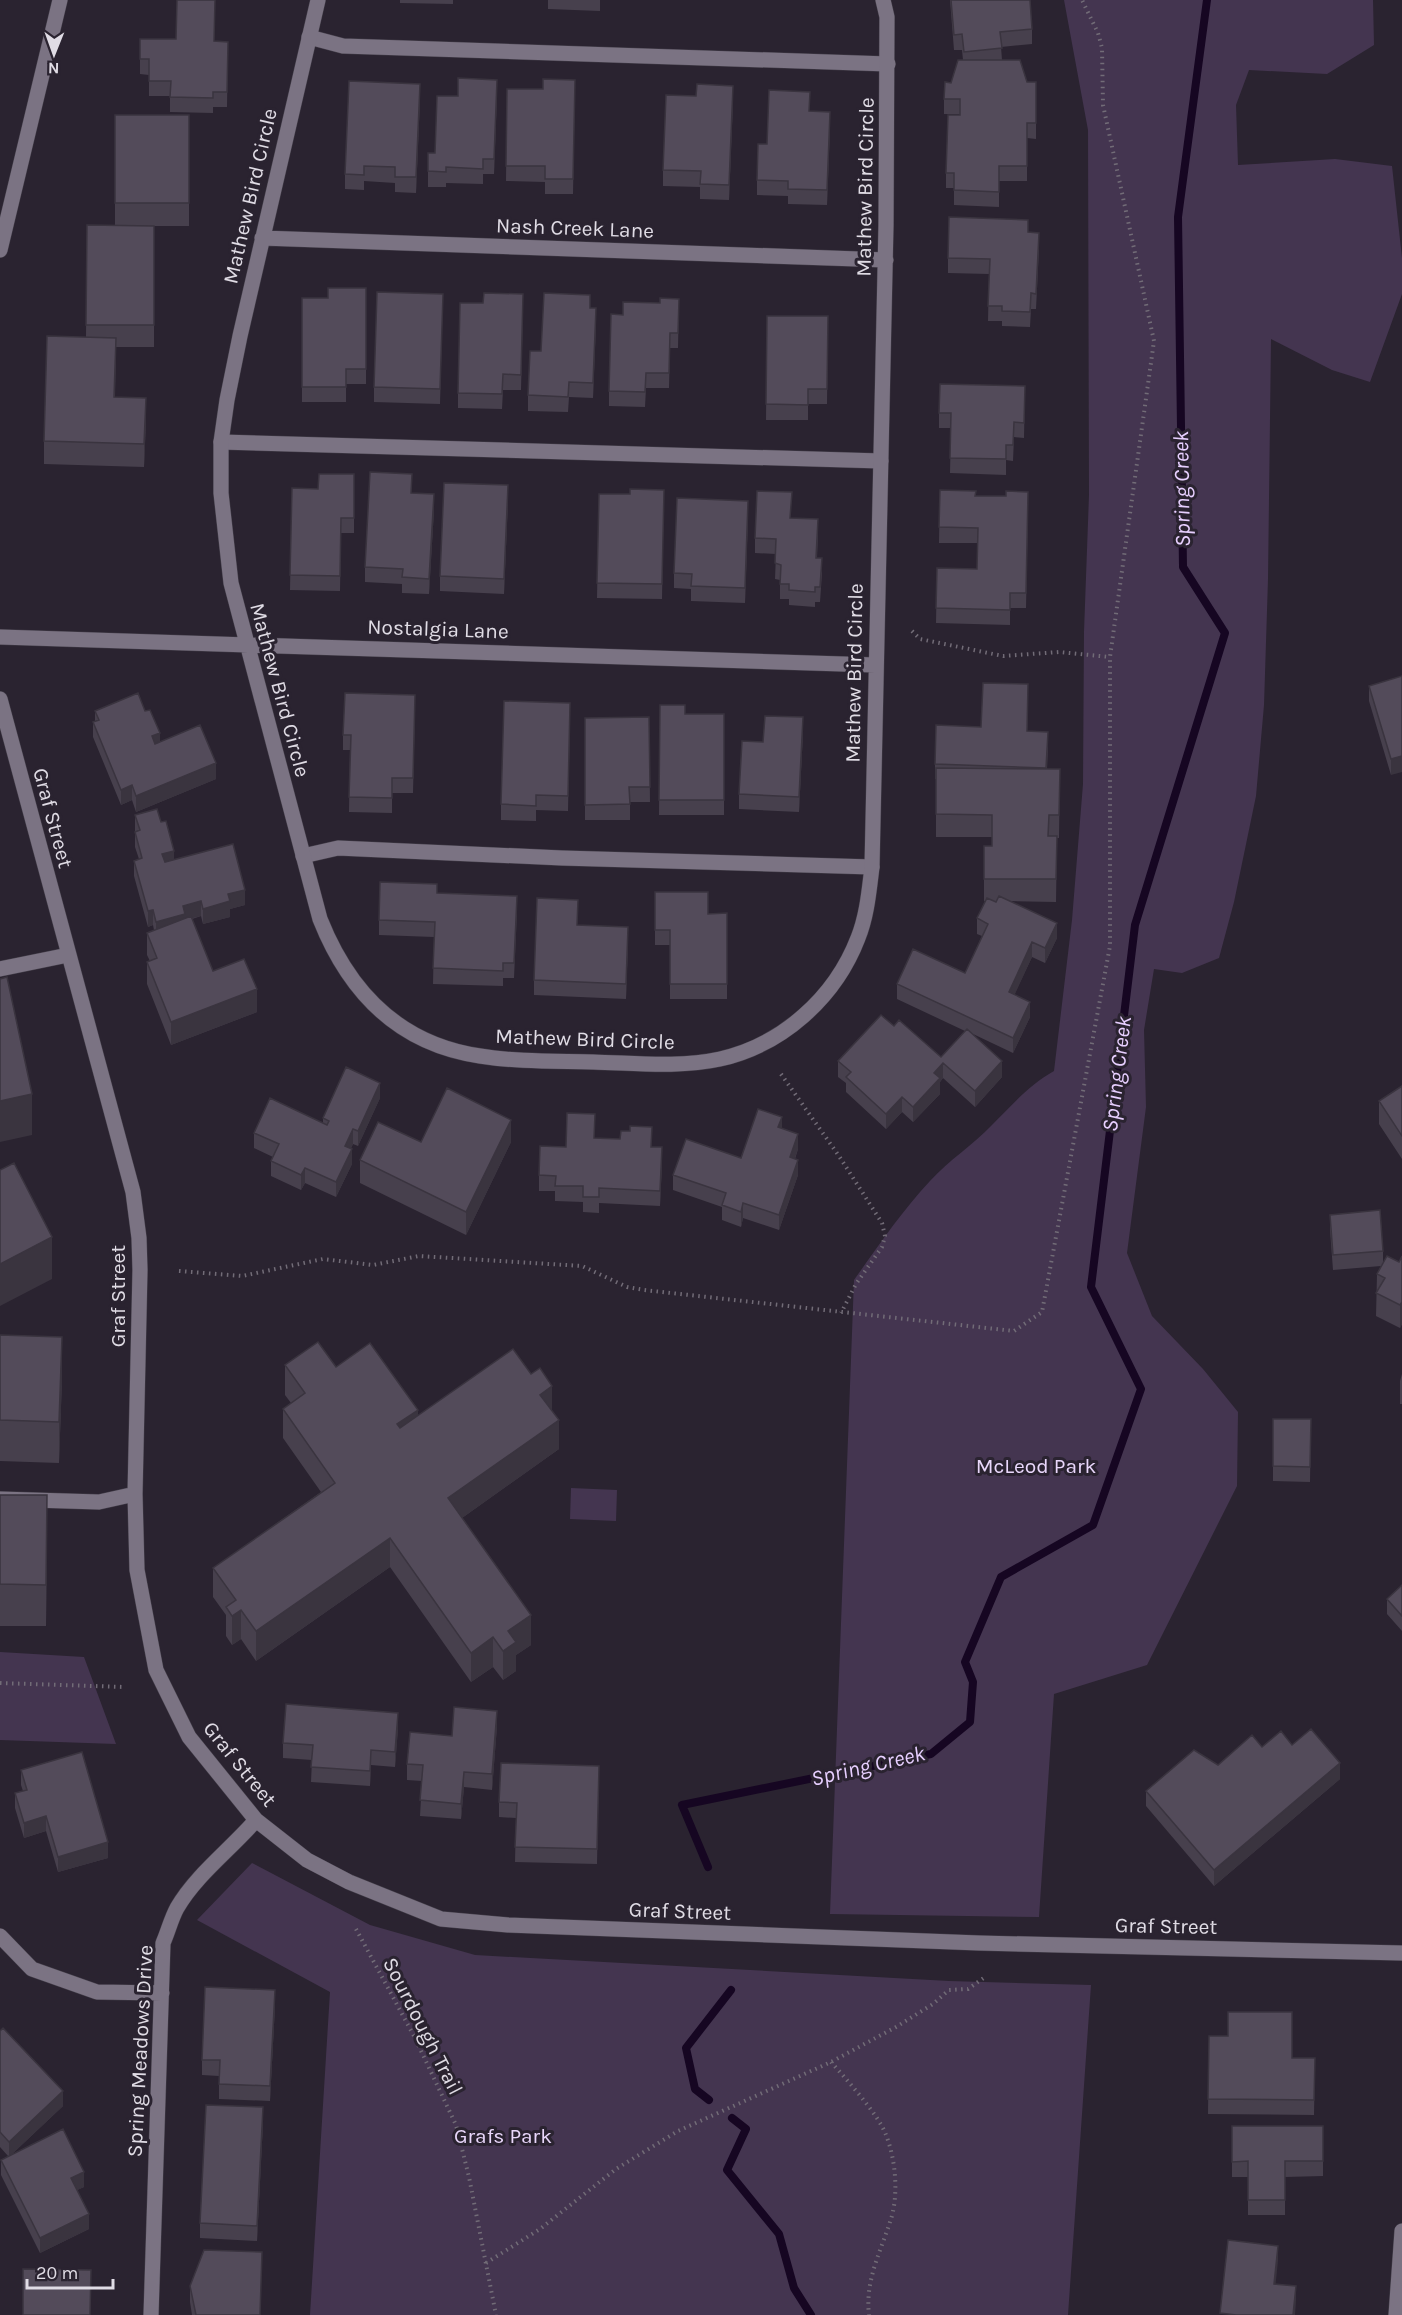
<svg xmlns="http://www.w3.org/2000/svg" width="1402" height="2315" font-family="Karla,sans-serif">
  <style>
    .green { fill: #443550 }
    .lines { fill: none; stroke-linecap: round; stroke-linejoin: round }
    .stream { stroke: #160622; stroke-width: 8 }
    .lane-casing { stroke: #433e49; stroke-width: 16 }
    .street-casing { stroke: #433e49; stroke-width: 16 }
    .path { stroke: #726c77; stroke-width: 4; stroke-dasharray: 1.5 4.5; stroke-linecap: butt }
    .lane { stroke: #7b7383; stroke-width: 15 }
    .street { stroke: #7b7383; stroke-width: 15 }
    .wall { fill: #47404d }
    .shaded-wall { fill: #3a343f }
    .building { fill: #534b5a; stroke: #3a343f; stroke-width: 1.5 }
    .labels { text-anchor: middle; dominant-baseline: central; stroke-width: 6; stroke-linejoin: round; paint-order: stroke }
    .street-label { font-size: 21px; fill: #e0dce5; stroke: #2a2330 }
    .park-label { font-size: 21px; fill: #e9d7fb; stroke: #2a2330 }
    .water-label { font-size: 22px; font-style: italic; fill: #e7cfff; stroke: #2a2330 }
  </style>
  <rect width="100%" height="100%" fill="#2a2330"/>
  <path class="green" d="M1064 0H1373L1374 45 1327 74 1249 70 1236 105 1238 165 1335 159 1392 166 1402 258V294L1370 382 1332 370 1271 339 1268 579 1264 705 1256 796 1234 902 1219 958 1182 973 1154 969 1144 1030 1146 1107 1127 1253 1152 1316 1203 1369 1238 1412 1237 1486 1147 1665 1054 1694 1039 1917 830 1914 854 1280C878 1246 902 1211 930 1181 949 1160 973 1145 992 1125 1012 1105 1029 1085 1054 1071L1072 920 1083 784 1084 632 1089 495 1088 130Z
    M571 1488 617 1490 616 1521 570 1519Z
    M0 1652 84 1657 116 1744 0 1740Z
    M252 1863 370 1925 475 1955 949 1981 1091 1985 1068 2315H310L330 1992 197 1920Z"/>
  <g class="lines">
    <path class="stream" d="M708 1867 682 1805 931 1754 970 1722 973 1682 965 1662 1001 1577 1093 1525 1141 1389 1091 1287 1135 925 1225 633 1183 567 1178 217 1207 0
      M709 2100 695 2089 686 2048 731 1990
      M732 2118 746 2129 727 2170 779 2234 794 2288 811 2315"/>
    <g class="lane-casing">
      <path id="lane" d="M309 37 343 46 888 64
        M221 442 881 461
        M303 856 338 848 562 858 872 867"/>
    </g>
    <g class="street-casing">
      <path id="street" d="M318 0 240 336 227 400 221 442V493L231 583 320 919C349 992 398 1044 480 1056 517 1062 555 1061 593 1062 635 1063 679 1068 720 1059 782 1045 835 998 858 938 867 916 869 891 872 867L886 225 887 17 883 0
        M262 238 886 260
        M0 250 60 0
        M0 637 875 665
        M0 699 133 1192 139 1238 140 1270 135 1494 137 1570 156 1670 189 1737 256 1820 307 1860 349 1882 441 1919 508 1925 979 1943 1402 1953
        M0 969 68 955
        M0 1499 99 1502 135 1494
        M0 1936 32 1969 97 1992 162 1993
        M151 2315 163 1943C168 1932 171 1919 177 1908 196 1875 231 1849 256 1820
        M1396 2315 1402 2231"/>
    </g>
    <path class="path" d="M912 631 920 639 1003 656 1059 652 1110 657
      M781 1074 839 1156 882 1223 885 1236 882 1247 856 1284 841 1313
      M179 1271 242 1276 323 1259 373 1265 419 1256 582 1266 627 1287 644 1290 1014 1331 1042 1312 1110 946V657L1154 341 1103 105 1102 48 1098 33 1082 0
      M0 1683 124 1687
      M356 1929 414 2036 456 2125 469 2177 496 2315
      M831 2062C846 2079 879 2115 886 2135 896 2160 899 2197 890 2222 880 2253 865 2281 869 2315
      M486 2263 540 2229 616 2169 678 2131 831 2062 896 2027 933 2004 949 1990 968 1989 985 1977"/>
    <use href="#lane" class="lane"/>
    <use href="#street" class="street"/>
  </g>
  <path class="wall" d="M400 0H453V4L400 3Z
    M548 0H600V11L548 9Z
    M950 0H1030L1032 29V44L1001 47 1002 60 1027 82H1036V139L1027 138V181H999V207L954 205V188H946V173L960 114H944V99L963 60 962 50H954Z
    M140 39 228 42 227 107H213V113L170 112V96H149V75L140 74Z
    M575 80 573 194H545V182L506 181 507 89H543Z
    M497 95 494 174H483V184L446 183V187H428V153H435L458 96Z
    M420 99 416 193 395 192V183L364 181V190L345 189V174Z
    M733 101 729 200 700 199V187L663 186V170Z
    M810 111 830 127 827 205 788 204V196L757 195V180L767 144Z
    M115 115H189V226H154V347H116L115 397 146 421 144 467 44 464V441L86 337 87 225H115Z
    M1028 232 1039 248 1036 309H1031L1030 327 1002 326V321H988L989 274 948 273V258Z
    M366 288V384H346V402H302V298H328Z
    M443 294 440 404 374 402V387Z
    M679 299 678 348H670L669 388H646L645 407 609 406V391L623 315 660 303Z
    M590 308 596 323 593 398 569 397 568 412 528 411V395Z
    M523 309 521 390H503L502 409 458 408V393Z
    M767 316H828L827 404H808V420H766Z
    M1025 386 1024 438 1014 437 1013 461 1006 460V475L950 473 951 428H939V413Z
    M354 474V533H341L340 591 290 590 292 488 318 489Z
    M664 490 662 599 597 598 599 494H630Z
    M940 490 975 496H1006L1028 508 1026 608H1010V625L936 623 937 568 977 569 978 543H939Z
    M412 493 434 510 429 594 402 593V584L365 582V567Z
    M508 500 504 594 440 591V576Z
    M748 516 745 603 691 601V589L674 588V573Z
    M791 518 818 534 817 558 822 573 820 602H815V607L789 605V599H780V580L775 579 776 554 755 553V538Z
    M1402 676 1391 775 1369 701V686Z
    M1028 699 1027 731 1048 747 1047 769H1060L1059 838H1057L1056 902 1010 901 1057 938 1045 963 1032 957 1014 995 1030 1017 1013 1053 973 1034 1002 1077 975 1107 943 1078 940 1082V1094L913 1122 902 1112 886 1129 846 1092V1083L838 1077V1061L894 1026 941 1057 965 1031 897 999V984L965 973 982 936 977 934V918L985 901H984V846H992V837H936V779H935V764L981 727Z
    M660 705 685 714H724V815H659Z
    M95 711H145L160 742 216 779 136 812 132 800 121 805 93 737V722L95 721Z
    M415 711 413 793H392V813L349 812 350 750H343V735Z
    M649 717 650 802H630V820H585V718Z
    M570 718 568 811 536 810V821L501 820V804Z
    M803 733 799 812 739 809V794L763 742Z
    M135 815 161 822 174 860 245 905 230 909V917L203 924 201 916 192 919 213 971 257 1012 171 1045 147 984V962L150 961 147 955V933L154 930 153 925 148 927 134 876V861L139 859 135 847Z
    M655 892 708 914 727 913V999H670V945H655Z
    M437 893 517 911 514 978H503V986L433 984 434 937 379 935V920Z
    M578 925 628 942 626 999 534 995V980Z
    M1402 1086V1159L1379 1124V1101Z
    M380 1098 358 1146 353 1144 351 1148 352 1164 336 1197 305 1183 301 1190 271 1176V1161L273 1157 254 1148V1133L323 1123V1118Z
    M782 1129 798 1149 795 1159 798 1175 779 1230 743 1218 741 1227 722 1220V1207L673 1190V1175L741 1158Z
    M594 1138 652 1147 662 1163 660 1206 599 1203V1213L583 1212V1202L555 1201V1191H539V1175L566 1147Z
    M421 1142H511L466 1235 360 1183V1160Z
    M1330 1215 1383 1251V1262H1399L1402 1256V1324L1400 1328 1376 1316 1377 1274 1381 1266 1333 1270 1330 1230Z
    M0 1335 62 1379 59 1463 0 1461Z
    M285 1365 336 1367 418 1416 552 1411 559 1449 462 1518 531 1645 516 1655V1671L503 1680 493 1667 471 1682 390 1567 256 1661 241 1639 232 1645 226 1636V1615L213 1597V1568L321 1492 283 1438V1409L291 1403 285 1395Z
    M1402 1374V1404H1400V1381Z
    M1273 1419H1311L1310 1482 1273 1481Z
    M0 1495 47 1537 46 1626H0Z
    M1402 1585V1631L1387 1614V1599Z
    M497 1726 492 1790 464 1787 461 1819 420 1816 422 1781 407 1780V1764L452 1736Z
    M398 1728 395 1767 371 1765 370 1786 311 1782 312 1760 283 1758V1743Z
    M1262 1747 1340 1779 1214 1886 1146 1806V1791L1218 1765Z
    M599 1766 597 1864 515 1862 516 1818 499 1817V1802Z
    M21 1770 108 1858 58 1872 46 1831 24 1838 15 1808V1793L23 1791 21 1785Z
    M275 2006 270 2101 219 2099V2076L202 2075V2060Z
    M0 2031 63 2106 12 2154 84 2187 77 2190 89 2229 40 2253 1 2175V2160L8 2156 0 2147Z
    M1209 2036 1292 2058H1315L1314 2115 1208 2114Z
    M263 2123 257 2241 200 2238V2223Z
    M1232 2126H1323V2176L1285 2177V2215H1248V2177H1232Z
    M190 2286 261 2315H192L190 2302Z"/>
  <path class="shaded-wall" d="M497 80V95L494 174V159Z
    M420 84V99L416 193V177Z
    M733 86V101L729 200V185Z
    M830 112V127L827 205V190Z
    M596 308V323L593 398V383Z
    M146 398V421L144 467V444Z
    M508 485V500L504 594V579Z
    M434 494V510L429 594V579Z
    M748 501V516L745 603V588Z
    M803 717V733L799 812V797Z
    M160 733V749L152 752V736Z
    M1402 756V772L1391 775V759Z
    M216 763V779L136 812V796Z
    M132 785V800L121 805V790Z
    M174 851V867L162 870V854Z
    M245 890V905L230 909V917L203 924V909L228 894Z
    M201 901V916L185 920 156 937V922L183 906Z
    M153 910V925L148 927V911Z
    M1057 923V938L1045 963V948Z
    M628 927V942L626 999V984Z
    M1032 942V957L1009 1007V992Z
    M257 989V1012L171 1045V1022Z
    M1030 1002V1017L1013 1053V1038Z
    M1002 1061V1077L975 1107V1091Z
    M943 1063V1078L940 1082V1094L913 1122V1107L934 1073Z
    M380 1083V1098L358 1146V1131Z
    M32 1094V1135L0 1142V1101Z
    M902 1097V1112L886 1129V1114Z
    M782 1117V1132L778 1127Z
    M511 1120V1142L466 1235V1212Z
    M353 1129V1144L345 1161V1146Z
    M798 1134V1149L790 1172V1157Z
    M662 1147V1163L660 1206V1191Z
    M352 1149V1164L336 1197V1182Z
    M798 1160V1175L779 1230V1215Z
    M305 1168V1183L301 1190V1175Z
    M743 1203V1218L741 1227V1212Z
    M52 1237V1279L0 1306V1264Z
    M1402 1302V1324L1400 1328V1305Z
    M62 1337V1379L59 1463V1422Z
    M552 1386V1416L540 1395Z
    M418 1410V1439L397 1454V1424Z
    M559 1420V1449L448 1528V1498Z
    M47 1495V1537L46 1626V1585Z
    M390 1538V1567L256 1661V1631Z
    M241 1610V1639L232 1645V1616Z
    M531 1615V1645L516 1655V1671L503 1680V1651L508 1631Z
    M493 1637V1667L471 1682V1653Z
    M497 1711V1726L492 1790V1774Z
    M398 1713V1728L395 1767V1752Z
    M371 1750V1765L370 1786V1771Z
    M1340 1763V1779L1214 1886V1870Z
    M464 1772V1787L461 1819V1804Z
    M46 1816V1831L24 1838V1823Z
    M108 1842V1858L58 1872V1857Z
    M275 1990V2006L270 2101V2086Z
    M63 2091V2106L9 2157V2142Z
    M263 2107V2123L257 2241V2226Z
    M84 2172V2187L71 2193V2178Z
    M89 2214V2229L40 2253V2238Z
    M1278 2246V2261L1274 2299V2284Z
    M1296 2286V2301L1295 2315H1293Z"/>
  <path class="building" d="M177 0H215L214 41 228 42 227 92H213V98L170 97 171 81H149V59H140V39H176Z
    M951 0H1030L1032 29 1000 32 1002 48 964 52 962 34 954 35Z
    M958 60H1020L1027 82H1036V123H1027V166H999V192L954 190V173H946L948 115H960V99H944L945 82 951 83Z
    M458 78 497 80 494 159H483V169L446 167V172L428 171V153H435L437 96H458Z
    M543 79 575 80 573 179H545V166H506L507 89H543Z
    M349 81 420 84 416 177H395V167L364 166V175L345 174Z
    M697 84 733 86 729 185 700 184 701 171 663 170 666 95 696 96Z
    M769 90 810 92 809 111 830 112 827 190 788 189V181L757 180 758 144H767Z
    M115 115H189V203H115Z
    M949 217 1028 220V232L1039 233 1036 294 1031 293 1030 312 1002 311V306H988L990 259 948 258Z
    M87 225 154 226V325H86Z
    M328 288H366V369H346V387H302V298H328Z
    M377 292 443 294 440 389 374 387Z
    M484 293 523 294 521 375 503 374 502 394 458 393 460 303H483Z
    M544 293 590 295V308H596L593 383 569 382 568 397 528 395 530 351H541Z
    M660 298 679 299 678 333H670L669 373H646L645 392 609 391 611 314 623 315V302L660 303Z
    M767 316H828L827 389H808V405L766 404Z
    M47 336 116 338 114 397 146 398 144 444 44 441Z
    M940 384 1025 386 1024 423 1014 422 1013 445H1006V459L950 458 951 413H939Z
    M370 472 412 474 411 493 434 494 429 579 402 577 403 569 365 567Z
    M319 474H354V518H341L340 576 290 575 292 488 318 489Z
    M444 483 508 485 504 579 440 576Z
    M630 489 664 490 662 584 597 583 599 494H630Z
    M940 490 976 491 975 496H1006V491L1028 492 1026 593H1010V610L936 608 937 568 977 569 978 528 939 527Z
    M757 491 792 492 790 518 818 519 816 558H822L820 587H815V592L789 590V584H780L781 565 775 563 776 539 755 538Z
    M677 498 748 501 745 588 691 586 692 574 674 573Z
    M1402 676V756L1391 759 1369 686Z
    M983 683 1028 684 1027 731 1048 732 1046 768 935 764 936 725 981 727Z
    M138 693 145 711 150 710 160 733 152 736 155 744 200 725 216 763 136 796 132 785 121 790 93 722 99 720 95 711Z
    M345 693 415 695 413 778H392V798L349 797 351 735H343Z
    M504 701 570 703 568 796 536 795V806L501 804Z
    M660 705H685V714H724V800H659Z
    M765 716 803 717 799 797 739 794 742 741 763 742Z
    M649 717 650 787H629L630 804 585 805V718Z
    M936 768 1060 769 1059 815H1049L1048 836H1057L1056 879H984V846H992V815L936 814Z
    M157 809 161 822 166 821 174 851 162 854 165 862 233 844 245 890 228 894 230 901 203 909 201 901 183 906 185 914 156 922 153 910 148 911 134 861 142 858 135 832 140 830 135 815Z
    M380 882 437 884V893L517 896 514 963H503V971L433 968 435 922 379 920Z
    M655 892H708V914L727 913V984H670V930H655Z
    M999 896 1057 923 1045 948 1032 942 1009 992 1030 1002 1013 1038 897 984 913 949 965 973 988 924 977 918 987 898 996 902Z
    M537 898 578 900 577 925 628 927 626 984 534 980Z
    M191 916 213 971 244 959 257 989 171 1022 147 962 157 958 147 933Z
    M7 977 32 1094 0 1101V979Z
    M881 1015 894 1026 899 1020 941 1057 967 1029 1002 1061 975 1091 943 1063 934 1073 940 1078 913 1107 902 1097 886 1114 846 1077 851 1072 838 1061Z
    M346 1067 380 1083 358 1131 353 1129 345 1146 352 1149 336 1182 305 1168 301 1175 271 1161 279 1144 254 1133 270 1098 327 1125 329 1121 323 1118Z
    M1402 1086V1136L1379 1101Z
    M447 1088 511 1120 466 1212 360 1160 378 1122 421 1142Z
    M758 1109 782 1117 778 1127 798 1134 790 1157 798 1160 779 1215 743 1203 741 1212 722 1205 726 1193 673 1175 686 1139 741 1158Z
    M567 1113 595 1114 594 1138 620 1139 621 1131H630V1126L652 1127 651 1147H662L660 1191 599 1188V1197H583V1186H555L556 1176 539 1175 540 1146 566 1147Z
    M14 1163 52 1237 0 1264V1170Z
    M1380 1210 1383 1251 1333 1255 1330 1215Z
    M1387 1256 1399 1262 1402 1256V1302L1400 1305 1376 1293 1385 1278 1377 1274Z
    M0 1335 62 1337 59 1422 0 1420Z
    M318 1342 336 1367 370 1343 418 1410 397 1424 400 1428 513 1349 531 1374 540 1368 552 1386 540 1395 559 1420 448 1498 531 1615 508 1631 516 1642 503 1651 493 1637 471 1653 390 1538 256 1631 241 1610 232 1616 226 1607 236 1600 213 1568 335 1483 283 1409 305 1393 285 1365Z
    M1273 1419H1311L1310 1467 1273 1466Z
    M0 1495H47L46 1585 0 1584Z
    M1402 1585V1616L1387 1599Z
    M286 1704 398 1713 395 1752 371 1750 370 1771 311 1767 313 1745 283 1743Z
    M454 1707 497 1711 492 1774 464 1772 461 1804 420 1800 423 1765 407 1764 410 1732 452 1736Z
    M1311 1729 1340 1763 1214 1870 1146 1791 1194 1750 1218 1765 1252 1735 1262 1747 1281 1731 1292 1745Z
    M82 1752 108 1842 58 1857 46 1816 24 1823 15 1793 27 1790 21 1770Z
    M501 1763 599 1766 597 1849 515 1847 517 1803 499 1802Z
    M205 1987 275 1990 270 2086 219 2084 220 2060H202Z
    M1228 2012H1292V2058H1315L1314 2100 1208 2099 1209 2036H1228Z
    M3 2028 63 2091 9 2142 0 2132V2031Z
    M206 2105 263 2107 257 2226 200 2223Z
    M1232 2126H1323V2161H1285V2200H1248V2161L1232 2162Z
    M63 2129 84 2172 71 2178 89 2214 40 2238 1 2160Z
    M1228 2240 1278 2246 1274 2284 1296 2286 1293 2315H1236L1220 2313Z
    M204 2250 262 2252 260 2315H196L190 2286Z
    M23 2269 91 2270 90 2315H23Z"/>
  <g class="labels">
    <g class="street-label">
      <text transform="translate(865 187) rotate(-89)">Mathew Bird Circle</text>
      <text transform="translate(250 196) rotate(-77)">Mathew Bird Circle</text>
      <text transform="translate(575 228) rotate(2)">Nash Creek Lane</text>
      <text transform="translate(438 629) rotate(2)">Nostalgia Lane</text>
      <text transform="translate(854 673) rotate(-89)">Mathew Bird Circle</text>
      <text transform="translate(280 690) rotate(75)">Mathew Bird Circle</text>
      <text transform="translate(53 818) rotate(75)">Graf Street</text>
      <text transform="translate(585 1039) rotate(2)">Mathew Bird Circle</text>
      <text transform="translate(118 1296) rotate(-90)">Graf Street</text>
      <text transform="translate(240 1764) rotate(51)">Graf Street</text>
      <text transform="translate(680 1911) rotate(2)">Graf Street</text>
      <text transform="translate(1166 1926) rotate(1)">Graf Street</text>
      <text transform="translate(423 2026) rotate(63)">Sourdough Trail</text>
      <text transform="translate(140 2051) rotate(-87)">Spring Meadows Drive</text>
    </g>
    <g class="park-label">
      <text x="1036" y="1466">McLeod Park</text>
      <text x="503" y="2136">Grafs Park</text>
    </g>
    <g class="water-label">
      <text transform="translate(1182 489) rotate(-91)">Spring Creek</text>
      <text transform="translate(1117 1074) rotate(-83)">Spring Creek</text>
      <text transform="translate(868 1766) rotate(-13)">Spring Creek</text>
    </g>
  </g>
  <g transform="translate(54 54) rotate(181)" stroke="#2a2330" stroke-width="4.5" paint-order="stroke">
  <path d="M0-4.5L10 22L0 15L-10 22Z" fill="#e0dce5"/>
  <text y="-9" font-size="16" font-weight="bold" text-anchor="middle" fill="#e0dce5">N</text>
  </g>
  <path d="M27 2279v9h86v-9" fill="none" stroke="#e0dce5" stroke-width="3"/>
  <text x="36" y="2279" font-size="18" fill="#e0dce5" stroke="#2a2330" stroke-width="4.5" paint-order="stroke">20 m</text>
</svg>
